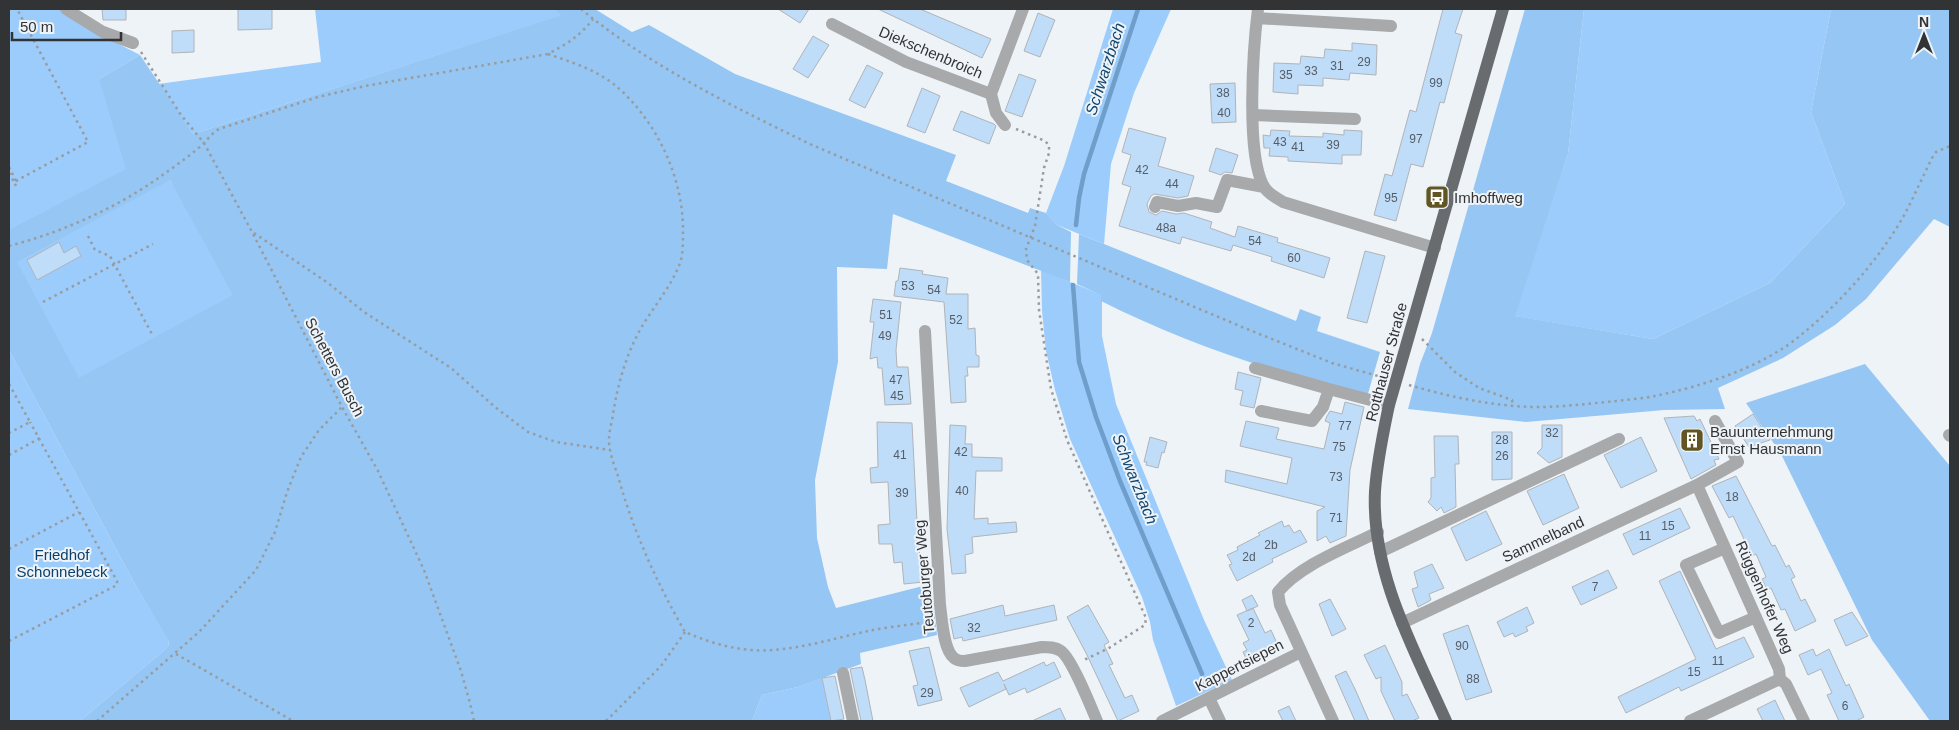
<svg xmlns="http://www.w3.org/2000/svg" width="1959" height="730" font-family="Helvetica,sans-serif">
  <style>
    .green { fill: #9cccfb }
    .forest { fill: #95c6f4; fill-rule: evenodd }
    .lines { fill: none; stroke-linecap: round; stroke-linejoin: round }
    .stream { stroke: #6f9ecb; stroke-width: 4.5 }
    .building { fill: #bfdcf9; stroke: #afb4b8 }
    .path { stroke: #989c9f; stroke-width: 2.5; stroke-dasharray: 2.5 4; stroke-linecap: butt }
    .minor { stroke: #a7a9ab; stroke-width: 12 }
    .major { stroke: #686c6f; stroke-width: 12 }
    .labels { text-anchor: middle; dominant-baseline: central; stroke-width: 4; stroke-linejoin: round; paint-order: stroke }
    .number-label { font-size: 12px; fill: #545d66 }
    .street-label { font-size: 15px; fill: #313335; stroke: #eef3f8 }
    .poi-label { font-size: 15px; fill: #313335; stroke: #eef3f8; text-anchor: start }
    .park-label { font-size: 15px; fill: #0b426d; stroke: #eef3f8 }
    .water-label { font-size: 16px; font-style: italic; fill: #104670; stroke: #eef3f8 }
  </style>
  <rect width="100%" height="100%" fill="#eef3f8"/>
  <path class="green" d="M9 9H60L107 38 140 55 99 79 170 180 258 318 86 418 9 286Z
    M315 9H554L562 15 193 134 158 84 321 62Z
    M1113 9H1171L1134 93 1111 164 1104 244 1057 225 1046 213 1064 166Z
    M1584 9H1831L1811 112 1845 204 1770 283 1653 339 1514 316 1568 154Z
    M1041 270 1102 295V336L1116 404 1204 620 1232 680 1176 706 1153 640 1150 622 1142 597 1070 439 1055 390 1046 351 1042 311Z
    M9 350 136 586 169 640 168 647 80 721H9Z
    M822 678 831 721H752L762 695 798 687Z"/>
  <path class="forest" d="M554 9H595L632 32 649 25 735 74 956 155 946 181 1028 213 1030 208 1046 213 1057 225 1071 232 1070 282 893 214 887 269 837 267 838 362 815 480 817 538 828 587 836 608 931 584 937 635 860 653 861 664 798 687 762 695 752 721H80L168 647 169 641 136 586 9 350V230L126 169 99 79 140 55 193 134 561 15ZM170 180 233 295 79 378 17 262Z
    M1525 9H1584L1568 154 1515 316 1653 339 1770 283 1845 204 1811 112 1831 9H1950V227L1934 219 1866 299 1835 325 1783 358 1718 388 1725 409 1664 410 1526 422 1408 409 1420 364 1432 333Z
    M1079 234 1296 321 1300 309 1321 317 1317 331 1380 352 1367 397C1275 372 1186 344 1101 301V295L1077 284Z
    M1865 364 1950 466V721H1930L1872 640 1781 454 1746 403Z"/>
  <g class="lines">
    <path class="stream" d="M1076 225 1079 198 1084 174 1138 9
      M1073 285 1079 362 1096 417 1120 481 1202 674"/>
  </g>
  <path class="building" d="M102 9H126V20H103Z
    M238 9H272V29L238 30Z
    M778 9H809L800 23Z
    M878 9H920L991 39 982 58Z
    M1443 9H1463L1455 33 1462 35 1444 103 1440 102 1423 167 1411 164 1396 221 1374 215 1385 174 1392 176 1410 110 1416 112Z
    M1038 13 1055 20 1040 57 1024 51Z
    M194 30V52L172 53V31Z
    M813 36 829 45 808 78 793 69Z
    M1352 43 1377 45 1376 75 1350 73 1349 80 1323 78V86L1298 85V94L1273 92 1274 63 1300 64 1301 56 1324 58 1325 49 1352 51Z
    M867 65 883 73 865 108 849 100Z
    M1019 74 1036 80 1022 117 1005 111Z
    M1235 83 1236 122 1212 123 1210 84Z
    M922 88 940 96 925 133 907 126Z
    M961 111 994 124 996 126 989 144 953 130Z
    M1129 128 1166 138 1158 166 1194 176 1188 196 1178 198 1154 194 1151 196 1147 204 1149 212 1156 215 1162 211 1176 214 1184 213 1212 222 1210 228 1235 237 1238 226 1278 238 1277 242 1330 258 1324 278 1271 261 1272 257 1233 245 1231 251 1182 237 1180 244 1119 226 1131 187 1122 184 1131 155 1122 152Z
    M1271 130 1290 131 1289 136 1323 137V133L1344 135V130L1362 131 1361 155H1342V164L1288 161V157L1269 156 1270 148H1264L1263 135 1270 136Z
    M1216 148 1238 155 1232 173 1225 172 1221 175 1209 171Z
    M59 242 64 253 76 246 81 256 37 280 27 260Z
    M1365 251 1385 256 1367 323 1347 318Z
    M900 268 923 271 922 274 948 278 946 294H968V329L975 328 976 355 979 356V367H967L968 376H965L966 402 951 403 944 302 894 296 896 281H898Z
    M873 299 901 302 896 350 897 367H908L911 404 885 405 882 368H878L877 357 870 359 874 322H870Z
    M1238 372 1261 378 1254 408 1240 405 1243 391 1235 389Z
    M1345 402 1364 407 1350 470 1346 536 1330 543 1326 536 1317 541V511L1325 507 1225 482 1226 470 1287 484 1292 458 1240 446 1246 421 1279 428 1276 439 1324 449 1330 423 1325 421 1327 416 1330 411 1342 414Z
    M1753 414 1770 440 1749 447 1735 426Z
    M1694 416 1697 421 1700 419 1719 459 1714 460 1716 465 1691 479 1664 418Z
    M877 422 912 423 918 542 923 582 904 584 902 562 894 563 892 544H879L878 525 890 524 888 482 871 483 870 468 878 467Z
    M950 425 966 426 965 444H972V457L1002 458V471H976L974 519 988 518V524L1016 522 1017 532 972 537 973 553 965 555 966 573 952 574 947 529Z
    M1542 425H1562V457L1549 463 1537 453 1542 448Z
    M1492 432H1512V479L1492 480Z
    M1434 436H1458L1459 464H1455L1456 507 1444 513 1441 507 1437 511 1428 502 1431 498V478L1435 477Z
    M1150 437 1167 442 1164 453 1162 452 1158 468 1146 465 1147 462H1144Z
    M1641 437 1657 471 1621 488 1604 455Z
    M1564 474 1579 508 1543 525 1527 491Z
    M1736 476 1772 546 1775 545 1786 567 1789 565 1795 577 1791 579 1801 601 1805 599 1816 621 1795 631 1785 609 1781 610 1771 588 1767 590 1762 579 1766 577 1756 554 1752 556 1733 516 1729 518 1712 486Z
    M1680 508 1690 528 1633 555 1623 534Z
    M1486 511 1502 544 1466 561 1451 528Z
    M1282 521 1284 527 1289 525 1294 533 1300 530 1307 542 1272 559 1273 562 1237 581 1229 565 1232 564 1227 555 1238 550 1237 547 1260 535 1258 533Z
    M1432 564 1444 588 1429 594 1431 600 1418 607 1412 589 1418 587 1414 572Z
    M1608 570 1617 588 1581 605 1572 587Z
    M1680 571 1716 649 1744 637 1754 657 1681 691 1679 687 1626 713 1618 697 1696 659 1659 581Z
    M1252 595 1258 606 1247 611 1242 600Z
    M1330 599 1346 629 1332 636 1319 604Z
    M1003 605 1005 616 1054 605 1057 620 963 641 962 637 954 639 950 619Z
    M1088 605 1109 642 1104 645 1113 664 1109 665 1125 698 1132 695 1139 711 1118 721 1087 655 1067 617Z
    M1527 607 1534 623 1526 627 1528 631 1515 637 1513 633 1504 637 1497 622Z
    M1253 608 1265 633 1271 630 1280 650 1249 665 1243 652 1247 650 1243 643 1249 640 1237 615Z
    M1852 612 1868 636 1846 646 1834 620Z
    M1468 625 1492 692 1466 700 1443 634Z
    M1385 645 1402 682V696L1407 694 1419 718 1412 721H1395L1381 691V677L1376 679 1364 655Z
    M929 647 942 700 918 706 913 686 918 685 909 651Z
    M1813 649 1816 656 1829 649 1846 686 1849 684 1864 717 1856 721H1839L1827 695 1832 693 1821 669 1808 675 1799 655Z
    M1044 662 1046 666 1054 662 1061 677 1027 693 1025 688 1009 695 1004 684 1006 689 969 707 960 688 998 672 1003 681Z
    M862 667 865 680 873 721H861L850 669Z
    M1346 671 1355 689 1369 721H1355L1335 676Z
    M835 676 844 719 831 721 822 678Z
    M1775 700 1785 721H1763L1757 709Z
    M1289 706 1296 721H1283L1278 711Z
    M1060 708 1066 721H1032Z"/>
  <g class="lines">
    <path class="path" d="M581 9C650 66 732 106 812 145L1242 327 1332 363 1385 378
      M141 52 181 115 204 143 252 232 342 407 378 471 424 570 461 671 470 703 474 721
      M548 54C571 62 597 70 616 86 657 121 684 179 683 233 683 243 683 254 680 263 671 287 654 306 641 328 626 355 618 383 613 414 612 422 609 431 609 440 609 452 614 465 618 476 633 531 657 583 685 632 706 641 727 648 751 650 788 653 831 639 868 631 887 627 908 625 928 622
      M1016 129 1045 141 1049 145V153L1044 168 1035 226 1026 249 1027 260 1038 274 1039 310 1051 389 1067 440 1146 618 1145 625 1109 648 1082 661
      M9 167 16 181
      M9 173 14 182
      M16 186 14 182 88 142 17 9
      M254 233 328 283 364 312 451 368 495 407 528 432 556 442 610 450
      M88 236 95 250 110 256 153 336
      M9 246C62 232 112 210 157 179 172 168 189 157 203 144 209 138 211 134 219 129L318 97 365 86 548 54C568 43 579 37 593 19
      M43 302 153 244
      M1422 339 1455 372 1479 388 1512 400 1513 406
      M9 384 30 422 9 433
      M1409 385C1451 397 1495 407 1539 407 1562 407 1584 404 1607 402 1623 400 1640 399 1655 396 1703 386 1763 367 1801 335 1840 303 1876 263 1902 219 1913 199 1922 178 1932 158L1936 152 1950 146
      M9 455 40 438
      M9 549 79 512
      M9 641 117 585V581L30 422
      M176 654 293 721
      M97 721 199 632 256 570 275 532 287 492 301 457 319 430 342 407
      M606 721 661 666 685 632"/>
    <path class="minor" d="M66 9 103 32 133 43
      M1258 9C1253 48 1246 152 1263 185 1268 194 1275 197 1283 202L1435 248
      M1257 18 1391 26
      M832 24 906 62 991 94 1023 9
      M991 94 996 113 1005 125
      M1253 115 1355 119
      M1155 207 1157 202 1178 206 1196 203 1217 207 1227 180 1264 187
      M925 331 940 605C942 618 943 650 954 658 957 661 962 661 965 661L1042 647C1049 647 1055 647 1061 651 1072 659 1091 707 1097 721
      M1255 368 1329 389
      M1261 411 1312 421 1323 407 1329 389 1389 405
      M1949 435 1950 436
      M1697 485 1779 669 1780 679 1786 684 1804 721
      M1725 548 1686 565 1719 633 1756 617
      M1380 552 1619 439
      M1402 623 1697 485 1738 462 1715 421
      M843 673 853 721
      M1209 698 1220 721
      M1162 721 1301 652
      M1333 721 1280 605 1278 592C1300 565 1346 548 1378 532
      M1690 721 1780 679"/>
    <path class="major" d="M1446 721C1414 649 1371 573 1375 491 1377 461 1383 434 1389 405L1503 9"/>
  </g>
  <defs>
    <g id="bus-square" transform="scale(1.25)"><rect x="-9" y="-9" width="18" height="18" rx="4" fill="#615623" stroke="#eef3f8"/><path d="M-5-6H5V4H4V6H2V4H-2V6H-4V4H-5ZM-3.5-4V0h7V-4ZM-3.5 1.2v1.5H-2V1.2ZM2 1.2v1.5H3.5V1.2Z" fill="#fff"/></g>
    <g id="building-square" transform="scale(1.25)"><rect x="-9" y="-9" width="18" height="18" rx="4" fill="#615623" stroke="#eef3f8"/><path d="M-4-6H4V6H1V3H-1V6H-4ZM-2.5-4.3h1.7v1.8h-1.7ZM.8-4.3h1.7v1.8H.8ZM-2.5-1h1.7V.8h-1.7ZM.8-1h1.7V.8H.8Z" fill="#fff"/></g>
  </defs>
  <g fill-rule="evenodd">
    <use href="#bus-square" x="1437" y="197"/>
    <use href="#building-square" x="1692" y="440"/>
  </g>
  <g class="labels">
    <g class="number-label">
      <text x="1364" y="62">29</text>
      <text x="1337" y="66">31</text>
      <text x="1311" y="71">33</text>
      <text x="1286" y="75">35</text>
      <text x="1436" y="83">99</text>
      <text x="1223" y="93">38</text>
      <text x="1224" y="113">40</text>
      <text x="1416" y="139">97</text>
      <text x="1280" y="142">43</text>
      <text x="1333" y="145">39</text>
      <text x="1298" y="147">41</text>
      <text x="1142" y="170">42</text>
      <text x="1172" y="184">44</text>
      <text x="1391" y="198">95</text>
      <text x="1166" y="228">48a</text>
      <text x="1255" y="241">54</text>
      <text x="1294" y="258">60</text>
      <text x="908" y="286">53</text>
      <text x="934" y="290">54</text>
      <text x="886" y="315">51</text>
      <text x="956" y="320">52</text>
      <text x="885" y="336">49</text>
      <text x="896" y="380">47</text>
      <text x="897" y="396">45</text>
      <text x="1345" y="426">77</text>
      <text x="1552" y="433">32</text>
      <text x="1502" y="440">28</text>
      <text x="1339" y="447">75</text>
      <text x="961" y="452">42</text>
      <text x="900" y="455">41</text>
      <text x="1502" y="456">26</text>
      <text x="1336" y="477">73</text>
      <text x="962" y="491">40</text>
      <text x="902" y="493">39</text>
      <text x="1732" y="497">18</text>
      <text x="1336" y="518">71</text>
      <text x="1668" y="526">15</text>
      <text x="1645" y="536">11</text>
      <text x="1271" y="545">2b</text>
      <text x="1249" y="557">2d</text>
      <text x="1595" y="587">7</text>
      <text x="1251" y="623">2</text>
      <text x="974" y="628">32</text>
      <text x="1462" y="646">90</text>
      <text x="1718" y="661">11</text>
      <text x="1694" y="672">15</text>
      <text x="1473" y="679">88</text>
      <text x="927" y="693">29</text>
      <text x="1845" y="706">6</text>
    </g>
    <g class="street-label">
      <text transform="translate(931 52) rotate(23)">Diekschenbroich</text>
      <text transform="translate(1386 362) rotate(-75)">Rotthauser Straße</text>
      <text transform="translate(335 367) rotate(62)">Schetters Busch</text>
      <text transform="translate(1543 539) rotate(-25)">Sammelband</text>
      <text transform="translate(924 577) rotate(-95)">Teutoburger Weg</text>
      <text transform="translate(1765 597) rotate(66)">Rüggenhofer Weg</text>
      <text transform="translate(1239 665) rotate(-27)">Kappertsiepen</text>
    </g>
    <g class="poi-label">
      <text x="1454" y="197">Imhoffweg</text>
      <text x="1710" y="431">Bauunternehmung<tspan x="1710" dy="17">Ernst Hausmann</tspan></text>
    </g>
    <g class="park-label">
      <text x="62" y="554">Friedhof<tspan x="62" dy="17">Schonnebeck</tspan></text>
    </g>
    <g class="water-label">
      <text transform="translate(1105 69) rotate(-72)">Schwarzbach</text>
      <text transform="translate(1135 479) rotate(68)">Schwarzbach</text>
    </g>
  </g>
  <rect width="1959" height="730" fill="none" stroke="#313335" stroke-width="20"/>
  <g transform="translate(1924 35)" stroke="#eef3f8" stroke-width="4" paint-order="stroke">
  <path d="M0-4L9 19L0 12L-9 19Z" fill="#313335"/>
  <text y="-8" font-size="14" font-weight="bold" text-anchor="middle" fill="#313335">N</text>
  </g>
  <path d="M12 32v8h109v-8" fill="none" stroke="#313335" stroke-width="2.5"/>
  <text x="20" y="32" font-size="15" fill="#313335" stroke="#eef3f8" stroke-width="4" paint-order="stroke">50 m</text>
</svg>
